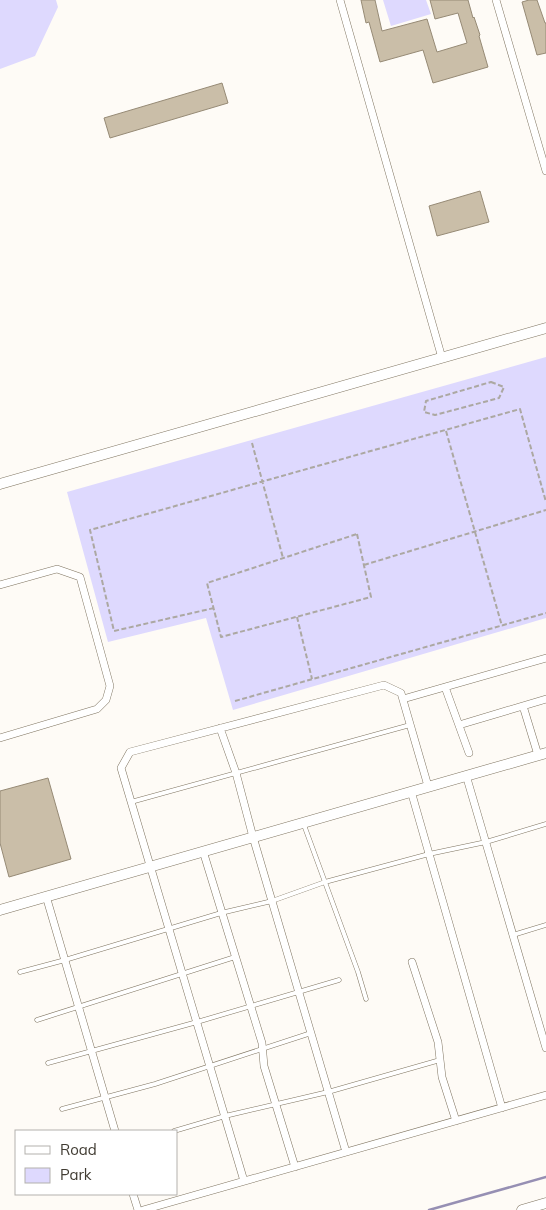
<svg xmlns="http://www.w3.org/2000/svg" width="546" height="1210" font-family="Mulish,sans-serif">
  <style>
    .green { fill: #ded9fe }
    .lines { fill: none; stroke-linecap: round; stroke-linejoin: round }
    .stream { stroke: #968fb3; stroke-width: 2.5 }
    .building { fill: #cabea8; stroke: #968a75 }
    .lane-casing { stroke: #7f7460; stroke-width: 5 }
    .street-casing { stroke: #7f7460; stroke-width: 8 }
    .secondary-casing { stroke: #7f7460; stroke-width: 11 }
    .path { stroke: #aca8a2; stroke-width: 2; stroke-dasharray: 5 2.5; stroke-linecap: butt }
    .lane { stroke: #fff; stroke-width: 4 }
    .street { stroke: #fff; stroke-width: 7 }
    .secondary { stroke: #fff; stroke-width: 10 }
  </style>
  <rect width="100%" height="100%" fill="#fefbf6"/>
  <path class="green" d="M0 0H56L58 7 35 56 0 69Z
    M383 0H426L431 14 391 26Z
    M546 357V618L233 710 206 618 108 642 67 492Z"/>
  <g class="lines">
    <path class="stream" d="M429 1210 546 1177"/>
  </g>
  <path class="building" d="M361 0H375L382 31 427 19 437 52 467 43 458 13 435 19 430 0H468L473 18 474 17 480 35 479 36 488 67 433 83 423 50 380 62 369 22 366 23Z
    M529 0H537L545 23H546V53L537 55 522 2Z
    M222 83 228 103 110 138 104 118Z
    M480 191 489 222 437 236 429 206Z
    M48 778 71 859 9 877 0 843V791Z"/>
  <g class="lines">
    <g class="lane-casing">
      <path id="lane" d="M131 802 410 725
        M304 825 358 972 366 999
        M513 935 546 925
        M20 972 65 960 221 913 272 901 325 882 429 854 486 842 546 824
        M37 1020 235 957
        M48 1063 197 1022 339 980
        M62 1109 155 1084 311 1033
        M174 1131 225 1116 328 1092 440 1060"/>
    </g>
    <g class="street-casing">
      <path id="street" d="M340 0 442 358
        M496 0 546 171
        M0 585 57 569 80 577 110 686 106 700 97 709 0 738
        M445 687 469 753
        M403 699 546 658
        M523 706 538 755
        M459 725 546 699
        M220 728 236 773 253 837 346 1152
        M466 775 546 1048
        M411 791 502 1108
        M203 851 262 1043 264 1066 295 1167
        M46 896 115 1131
        M412 962 438 1042 442 1077 456 1121
        M244 1181 121 768 130 752 384 685 401 693 428 786
        M133 1194 138 1210
        M143 1210 546 1095"/>
    </g>
    <g class="secondary-casing">
      <path id="secondary" d="M0 484 546 328
        M0 910 546 753
        M522 1210 546 1203"/>
    </g>
    <path class="path" d="M491 382 504 387 499 398 435 415 424 412 426 401Z
      M446 431 502 626
      M252 443 283 558
      M357 534 371 597 221 637 207 583Z
      M364 565 546 510
      M214 608 114 631 90 530 520 409 546 502
      M297 617 312 679
      M235 701 546 613"/>
    <use href="#lane" class="lane"/>
    <use href="#street" class="street"/>
    <use href="#secondary" class="secondary"/>
  </g>
  <rect x="15" y="1130" width="162" height="65" fill="#ffffff" stroke="#b3b1ad"/>
  <rect x="25" y="1146" width="25" height="8" fill="#ffffff" stroke="#b3b1ad"/>
  <text x="60" y="1155" font-size="15" fill="#413c33">Road</text>
  <rect x="25" y="1168" width="25" height="15" fill="#ded9fe" stroke="#b3b1ad"/>
  <text x="60" y="1180" font-size="15" fill="#413c33">Park</text>
</svg>
